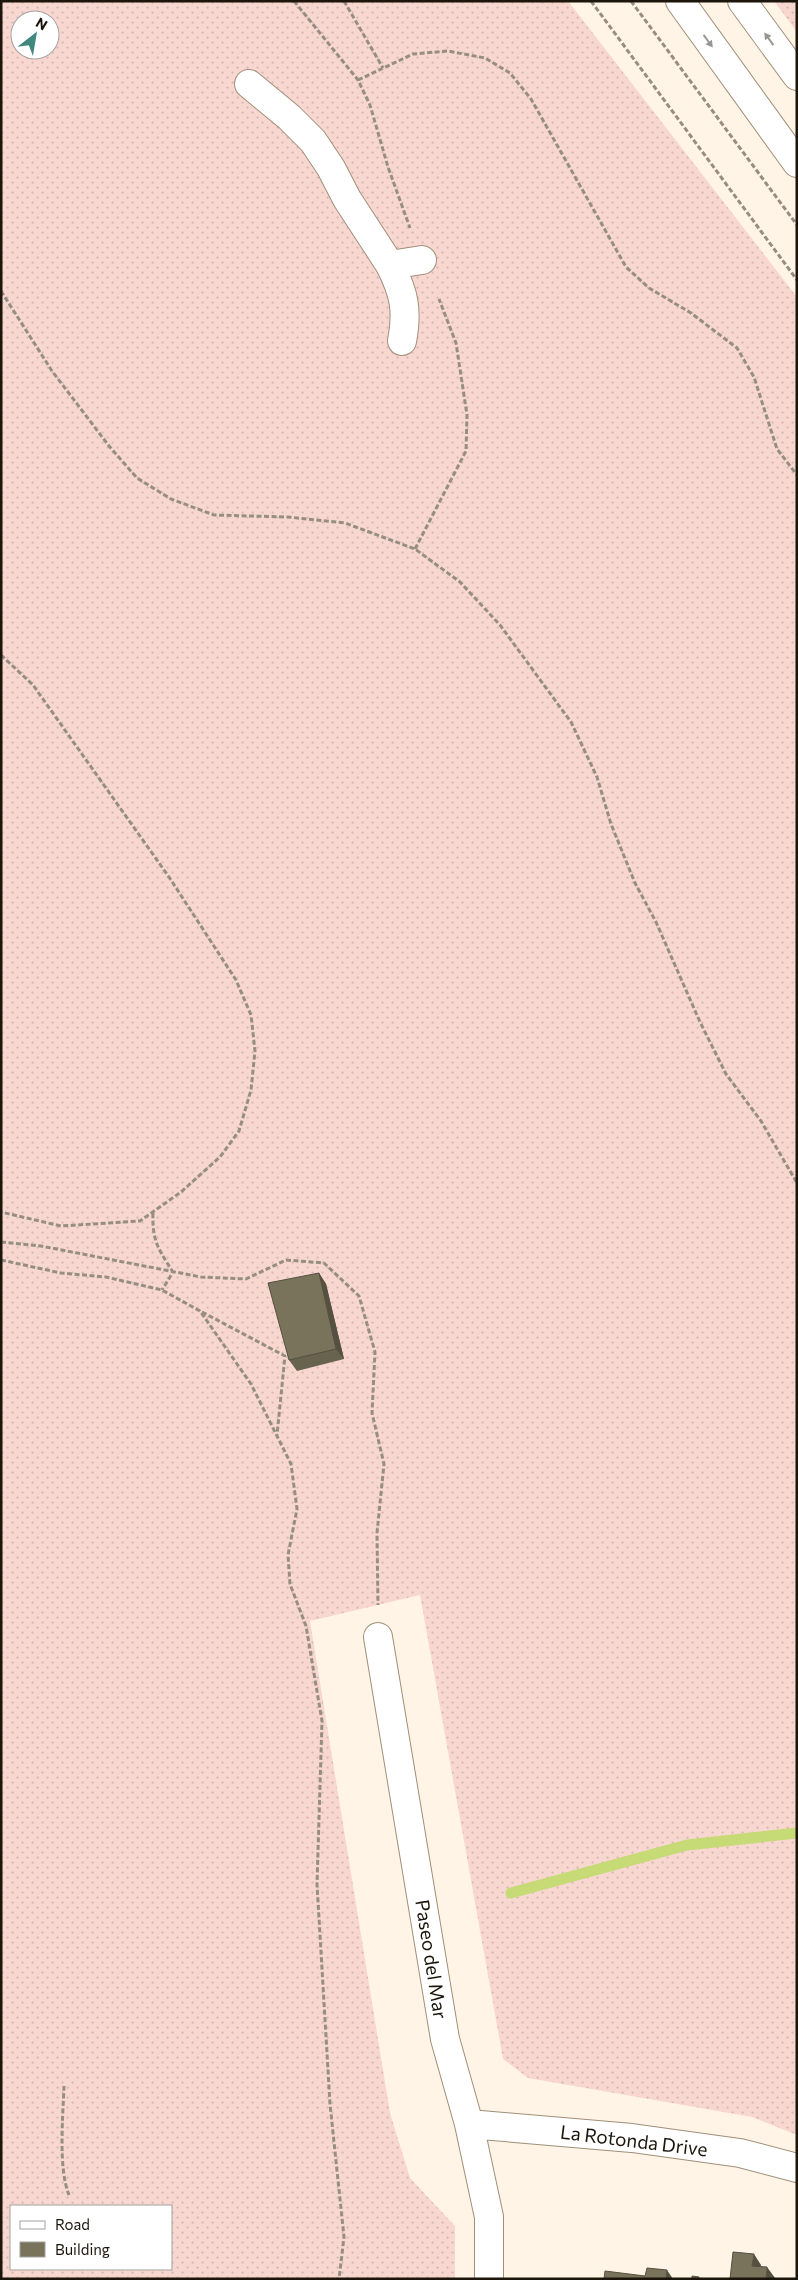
<svg xmlns="http://www.w3.org/2000/svg" width="798" height="2280" font-family="Commissioner,sans-serif">
  <style>
    .grass { fill: url(#grass-dots); fill-rule: evenodd }
    .lines { fill: none; stroke-linecap: round; stroke-linejoin: round }
    .stream { stroke: #c6da76; stroke-width: 11 }
    .minor-casing { stroke: #a08f79; stroke-width: 30 }
    .major-casing { stroke: #a08f79; stroke-width: 30 }
    .path { stroke: #968e81; stroke-width: 3; stroke-dasharray: 5 2.5; stroke-linecap: butt }
    .minor { stroke: #fff; stroke-width: 28 }
    .major { stroke: #fff; stroke-width: 28 }
    .wall { fill: #68634e }
    .shaded-wall { fill: #555040 }
    .building { fill: #79735b; stroke: #555040 }
    .oneway { fill: #989692 }
    .labels { text-anchor: middle; dominant-baseline: central; stroke-width: 4.5; stroke-linejoin: round; paint-order: stroke }
    .street-label { font-size: 19px; fill: #1b150c; stroke: #fff }
  </style>
  <defs>
    <pattern id="grass-dots" width="8" height="8" patternUnits="userSpaceOnUse" patternTransform="scale(1.25)"><rect width="8" height="8" fill="#f9d7d1"/><path d="M2 2h.1M6 6h.1" fill="none" stroke="#d5b8b2" stroke-width="1.8" stroke-linecap="round"/></pattern>
  </defs>
  <rect width="100%" height="100%" fill="#fff4e5"/>
  <path class="grass" d="M1 1H568L797 297V2135L752 2117 528 2078 503 2059 420 1595 310 1621 390 2113 410 2178 455 2226V2279H1ZM20 20H50V50H20ZM11 2206H171V2269H11Z
    M774 1H797V32Z"/>
  <g class="lines">
    <path class="stream" d="M511 1893 687 1845 797 1833"/>
    <g class="minor-casing">
      <path id="minor" d="M249 84 289 117 313 141 331 168 347 199 390 265 422 260
        M390 265C404 293 408 310 402 341
        M378 1637 445 2039 469 2124 489 2217V2279
        M469 2124 632 2138 740 2153 797 2168"/>
    </g>
    <g class="major-casing">
      <path id="major" d="M680 1 797 163
        M742 1 797 76"/>
    </g>
    <path class="path" d="M294 1 358 80 370 105 388 167 410 228
      M344 1 383 68
      M591 1 797 280
      M631 1 797 225
      M358 80 413 54 448 51 485 58 510 73 531 99 626 267 649 288 691 313 737 348 754 377 777 449 797 475
      M1 291 52 371 109 446 137 478 171 499 214 515 288 517 345 523 415 549 460 582 500 625 571 722 597 777 611 824 635 883 656 922 700 1022 726 1074 761 1121 797 1183
      M415 549 466 451 467 415 456 343 439 299
      M1 655 33 685 169 877 236 980 251 1015 255 1051 251 1090 239 1131 220 1157 181 1192 140 1221 61 1226 1 1212
      M153 1213C152 1240 158 1249 173 1272L162 1290
      M1 1242 41 1246 201 1277 246 1279 286 1260 324 1263 359 1296 375 1352 372 1413 384 1464 377 1533 378 1605
      M1 1260 61 1273 106 1277 162 1290 200 1311 251 1384 291 1464 297 1509 288 1555 290 1584 306 1626 322 1721 317 1884 330 2104 344 2237 339 2279
      M202 1312 285 1356 277 1435
      M64 2086C63 2116 58 2168 69 2195"/>
    <use href="#minor" class="minor"/>
    <use href="#major" class="major"/>
  </g>
  <path class="wall" d="M319 1273 326 1284 344 1359 297 1371 289 1360Z"/>
  <path class="shaded-wall" d="M319 1273 326 1284 344 1359 336 1349Z
    M754 2254 761 2265 760 2276 752 2266Z
    M767 2267 775 2278 774 2279H766Z
    M667 2270 673 2279 666 2278Z"/>
  <path class="building" d="M319 1273 336 1349 289 1360 268 1283Z
    M733 2252 754 2254 752 2266 767 2267 766 2279H730Z
    M647 2268 667 2270 666 2278 673 2279H604L605 2271 645 2276Z
    M692 2276 699 2277V2279H692Z"/>
  <defs><path id="oneway-solid" d="M-6-.8H1V-3.2L6.5 0L1 3.2V.8H-6Z" transform="scale(1.25)"/></defs>
  <g class="oneway">
    <use href="#oneway-solid" transform="translate(769 39) rotate(-126)"/>
    <use href="#oneway-solid" transform="translate(708 41) rotate(54)"/>
  </g>
  <g class="labels">
    <g class="street-label">
      <text transform="translate(432 1959) rotate(81)">Paseo del Mar</text>
      <text transform="translate(634 2140) rotate(7)">La Rotonda Drive</text>
    </g>
  </g>
  <rect width="798" height="2280" fill="none" stroke="#1b150c" stroke-width="5"/>
  <rect x="10" y="2205" width="162" height="65" fill="#ffffff" stroke="#a4a19e"/>
  <rect x="20" y="2221" width="25" height="8" fill="#ffffff" stroke="#a4a19e"/>
  <text x="55" y="2230" font-size="15" fill="#1b150c">Road</text>
  <rect x="20" y="2242" width="25" height="15" fill="#79735b" stroke="#a4a19e"/>
  <text x="55" y="2255" font-size="15" fill="#1b150c">Building</text>
  <g transform="translate(35 35) rotate(31)"><circle r="24" fill="#ffffff" stroke="#a4a19e"/>
  <path d="M0-4L9 19L0 12L-9 19Z" fill="#40877f"/>
  <text y="-8" font-size="14" font-weight="bold" text-anchor="middle" fill="#1b150c">N</text>
  </g>
</svg>
